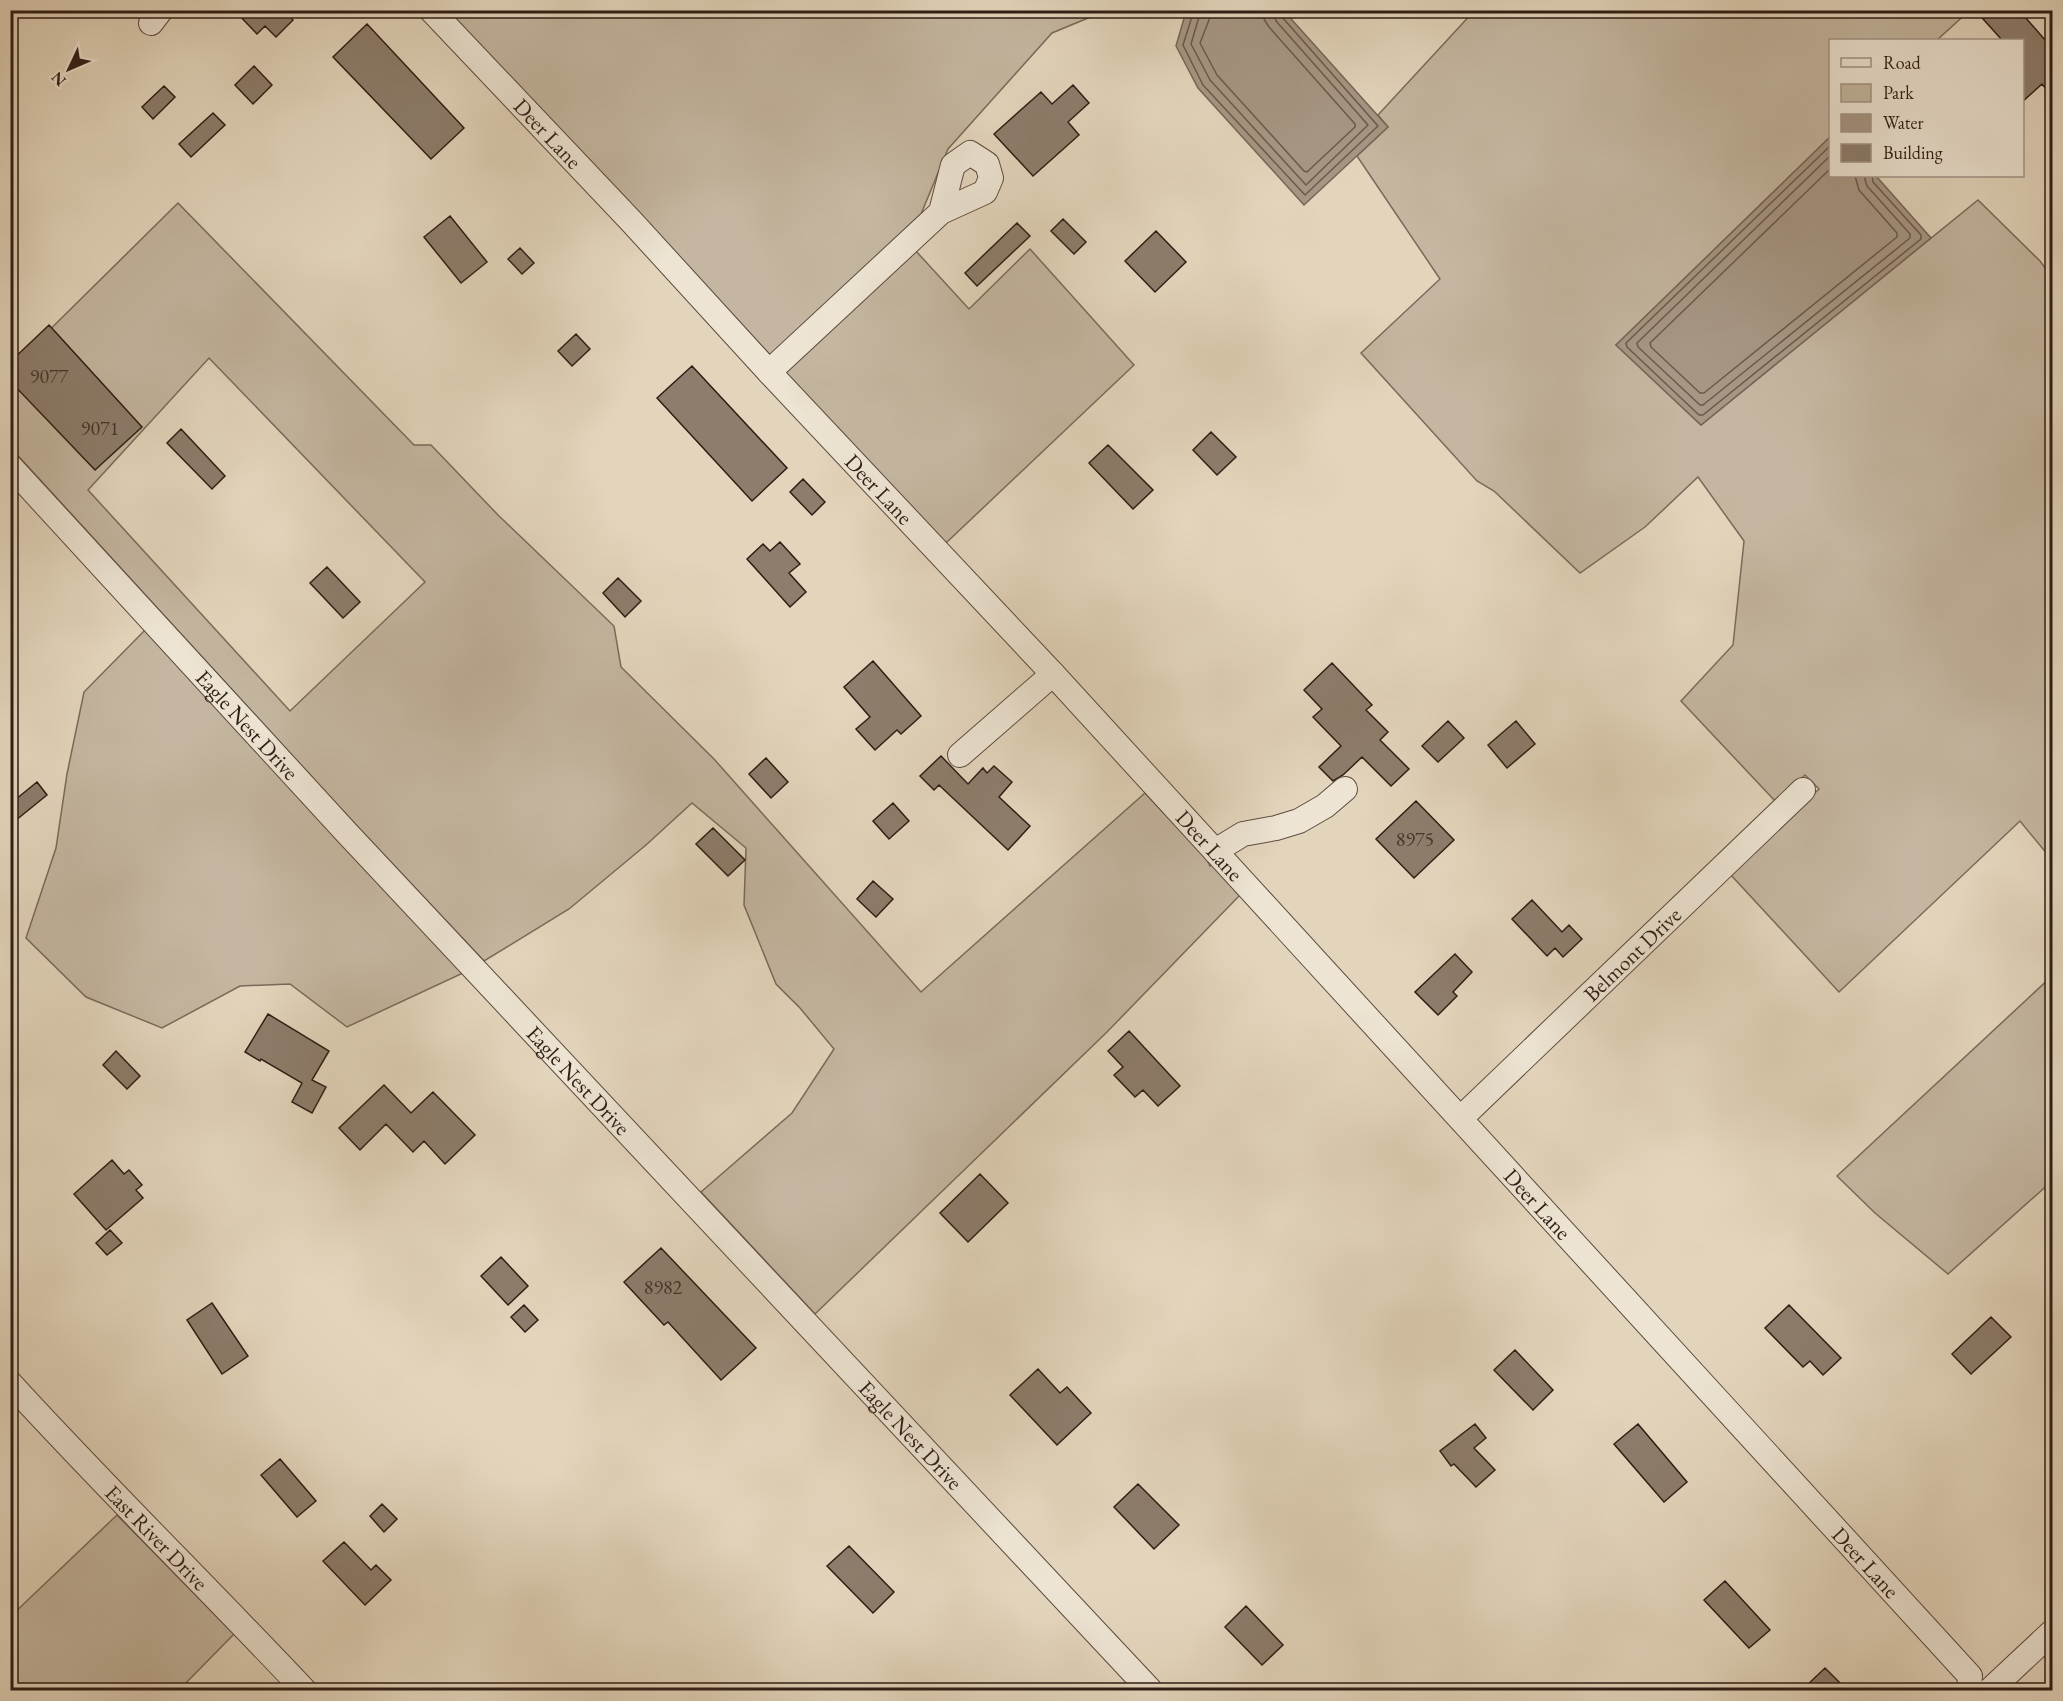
<svg xmlns="http://www.w3.org/2000/svg" width="2063" height="1701" font-family="'EB Garamond',serif">
  <style>
    .green { fill: #c4b6a0; stroke: #7a6a5a; stroke-width: 1.5; fill-rule: evenodd }
    .water { fill: #a69683; stroke: #766657; stroke-width: 1.5 }
    .lines { fill: none; stroke-linecap: round; stroke-linejoin: round }
    .shore { stroke: #6a5a4c; stroke-width: 1.5 }
    .building { fill: #8d7d6c; stroke: #2f1d15; stroke-width: 1.5 }
    .minor-casing { stroke: #5c4b3f; stroke-width: 26 }
    .minor { stroke: #ede4d3; stroke-width: 24 }
    .labels { text-anchor: middle; dominant-baseline: central; stroke-width: 5; stroke-linejoin: round; paint-order: stroke }
    .number-label { font-size: 20px; fill: #46352b }
    .street-label { font-size: 22px; fill: #2f1d15; stroke: #ede4d3 }
  </style>
  <rect width="100%" height="100%" fill="#e3d5bc"/>
  <filter id="stains"><feTurbulence type="fractalNoise" baseFrequency=".00333" numOctaves="4"/><feColorMatrix values="0 0 0 0 .2 0 0 0 0 .09 0 0 0 0 .02 0 0 0 .5 -.17"/></filter>
  <radialGradient id="worn" r=".72"><stop offset=".6" stop-color="#630" stop-opacity="0"/><stop offset="1" stop-color="#630" stop-opacity=".3"/></radialGradient>
  <path class="green" d="M448 11H1105L1052 33 948 149 921 214 771 356 621 193Z
    M1474 11H1969L1937 40H1830V137L1616 345 1701 425 1978 200 2040 261 2052 277V860L2020 821 1839 992 1730 874 1819 789 1805 775 1776 802 1681 701 1733 645 1744 541 1698 477 1645 527 1580 573 1494 491 1477 481 1361 353 1440 279 1357 156 1388 127 1378 115Z
    M178 203 414 445H431L498 515 614 626 621 667 714 759 921 992 1145 793 1206 858 1210 866 1212 864 1240 895 1107 1032 815 1314 701 1192 792 1113 834 1049 800 1008 776 984 744 905 746 848 692 803 646 845 569 909 484 961 355 824 11 448V368ZM209 358 425 582 290 711 88 490Z
    M1030 249 1134 365 946 543 785 372 915 250 969 309Z
    M145 630 463 973 347 1027 290 984 240 986 162 1028 86 997 26 938 56 848 67 774 84 692Z
    M2052 976V1181L1948 1274 1875 1213 1837 1176Z
    M117 1515 234 1634 179 1690H11V1616Z"/>
  <path class="water" d="M1190 11H1284L1388 127 1304 205 1198 88 1176 46 1185 15Z
    M1830 137V176H1876L1931 238 1701 425 1616 345Z"/>
  <g class="lines">
    <path class="shore" d="M1194 10 1183 45 1203 85 1305 195 1378 126 1282 17 1280 10
      M1201 10 1191 44 1210 80 1306 185 1368 125 1276 21 1273 10
      M1211 10 1209 20 1200 43 1217 75 1304 171 1307 172 1355 127V124L1269 27 1264 19V10
      M1830 146 1626 343 1627 347 1699 415H1703L1921 239V235L1873 182 1872 176
      M1830 156 1637 343 1638 347 1700 405H1703L1910 238V234L1867 186 1864 176
      M1830 169 1650 343 1651 347 1700 393H1704L1897 237V233L1859 190 1855 176"/>
  </g>
  <path class="building" d="M234 10H284L293 20 276 37 265 26 257 34Z
    M1975 10H2019L2052 48V96L2042 84 2022 102V40H2002Z
    M367 24 464 128 431 159 333 57Z
    M254 66 272 85 253 104 235 85Z
    M1073 85 1089 103 1068 122 1079 135 1033 176 994 134 1041 92 1052 104Z
    M164 86 175 97 153 119 142 107Z
    M213 113 225 125 191 157 179 144Z
    M450 216 487 262 461 283 424 237Z
    M1063 219 1086 242 1074 254 1051 231Z
    M1017 223 1030 236 977 286 965 273Z
    M1156 231 1186 262 1155 292 1125 261Z
    M520 248 534 263 522 274 508 259Z
    M49 325 142 427 95 470 10 381V362Z
    M576 334 590 349 572 366 558 351Z
    M692 366 787 468 752 501 657 398Z
    M181 429 225 476 212 489 167 443Z
    M1211 432 1236 457 1217 475 1193 450Z
    M1108 445 1153 490 1133 509 1089 463Z
    M803 479 825 502 812 515 790 492Z
    M780 542 800 564 789 573 806 592 790 607 747 559 763 544 770 551Z
    M327 567 360 602 343 618 310 583Z
    M618 578 641 601 625 617 603 593Z
    M873 661 921 716 901 734 897 730 875 750 856 729 870 717 844 687Z
    M1332 663 1372 705 1366 710 1388 732 1380 740 1409 769 1391 786 1362 757 1343 775 1333 781 1319 767 1341 746 1313 717 1322 709 1304 690Z
    M1448 721 1464 738 1438 762 1422 746Z
    M1516 721 1535 744 1507 768 1488 745Z
    M941 756 968 784 983 768 987 773 994 766 1012 782 999 797 1030 826 1008 850 939 785 934 790 920 776Z
    M766 758 788 782 771 798 749 774Z
    M37 782 47 795 10 825V804Z
    M1416 801 1454 840 1414 878 1376 839Z
    M893 803 909 821 889 839 873 821Z
    M713 828 745 860 728 876 696 844Z
    M873 881 893 899 876 917 857 899Z
    M1532 900 1562 932 1569 925 1582 939 1563 957 1555 948 1547 956 1512 919Z
    M1455 954 1472 972 1453 992 1457 996 1438 1015 1415 992Z
    M268 1014 329 1051 312 1080 326 1087 312 1113 292 1102 302 1083 261 1059 260 1061 245 1052Z
    M1129 1031 1180 1086 1158 1106 1143 1090 1135 1097 1114 1075 1123 1067 1108 1051Z
    M116 1051 140 1076 127 1089 103 1065Z
    M384 1085 411 1113 433 1092 475 1135 445 1164 424 1141 413 1152 386 1124 360 1150 339 1128Z
    M112 1160 124 1174 129 1170 142 1185 136 1190 143 1198 106 1230 74 1194Z
    M980 1174 1008 1203 968 1242 940 1213Z
    M110 1230 122 1243 107 1255 96 1243Z
    M661 1248 756 1348 721 1380 668 1322 664 1325 624 1282Z
    M501 1257 528 1286 508 1305 481 1276Z
    M212 1303 248 1356 222 1374 187 1320Z
    M524 1305 538 1320 525 1332 511 1317Z
    M1789 1305 1841 1358 1823 1375 1810 1361 1803 1367 1765 1328Z
    M1991 1317 2011 1337 1971 1374 1952 1354Z
    M1515 1350 1553 1390 1533 1410 1494 1370Z
    M1038 1369 1060 1393 1067 1387 1091 1413 1057 1445 1010 1395Z
    M1475 1424 1486 1438 1474 1448 1495 1470 1476 1487 1454 1464 1451 1466 1440 1451Z
    M1638 1424 1687 1482 1664 1502 1614 1444Z
    M280 1459 316 1501 297 1517 261 1475Z
    M1138 1484 1179 1525 1154 1549 1114 1507Z
    M382 1504 397 1519 384 1532 370 1516Z
    M344 1542 371 1570 376 1565 391 1580 365 1605 323 1561Z
    M849 1546 894 1592 873 1613 827 1566Z
    M1725 1581 1770 1630 1749 1648 1704 1600Z
    M1246 1606 1283 1645 1262 1665 1225 1627Z
    M1825 1668 1847 1690H1802Z"/>
  <g class="lines">
    <g class="minor-casing">
      <g id="minor">
        <path id="s1" d="M431 10 631 221 769 372 1053 674 1970 1676 1969 1690"/>
        <path d="M151 23 161 10"/>
        <path d="M769 372 941 212 985 192 991 178 987 164 970 153 953 165 941 212"/>
        <path id="s2" d="M10 466 346 832 1150 1690"/>
        <path d="M960 755 1053 674"/>
        <path d="M1215 851 1243 834 1276 828 1299 821 1325 806 1345 789"/>
        <path id="s3" d="M1461 1118 1803 790"/>
        <path id="s4" d="M10 1383C106 1488 207 1587 304 1690"/>
        <path d="M1990 1690 2052 1632"/>
      </g>
    </g>
    <use href="#minor" class="minor"/>
  </g>
  <g class="labels">
    <g class="number-label">
      <text x="49" y="376">9077</text>
      <text x="100" y="428">9071</text>
      <text x="1415" y="839">8975</text>
      <text x="663" y="1287">8982</text>
    </g>
    <g class="street-label">
      <text stroke="none"><textPath href="#s1" startOffset="170">Deer Lane</textPath></text>
      <text stroke="none"><textPath href="#s1" startOffset="656">Deer Lane</textPath></text>
      <text stroke="none"><textPath href="#s2" startOffset="351">Eagle Nest Drive</textPath></text>
      <text stroke="none"><textPath href="#s1" startOffset="1142">Deer Lane</textPath></text>
      <text stroke="none"><textPath href="#s3" startOffset="237">Belmont Drive</textPath></text>
      <text stroke="none"><textPath href="#s2" startOffset="837">Eagle Nest Drive</textPath></text>
      <text stroke="none"><textPath href="#s1" startOffset="1628">Deer Lane</textPath></text>
      <text stroke="none"><textPath href="#s2" startOffset="1323">Eagle Nest Drive</textPath></text>
      <text stroke="none"><textPath href="#s4" startOffset="213">East River Drive</textPath></text>
      <text stroke="none"><textPath href="#s1" startOffset="2114">Deer Lane</textPath></text>
    </g>
  </g>
  <rect width="2063" height="1701" fill="none" stroke="#e3d5bc" stroke-width="36"/>
  <rect x="12" y="12" width="2039" height="1677" fill="none" stroke="#2f1d15" stroke-width="3"/>
  <rect x="18" y="18" width="2027" height="1665" fill="none" stroke="#2f1d15" stroke-width="1.5"/>
  <rect x="1829" y="39" width="195" height="138" fill="#ede4d3" stroke="#a19487" stroke-width="1.5"/>
  <rect x="1841" y="58" width="30" height="9" fill="#ede4d3" stroke="#a19487" stroke-width="1.5"/>
  <text x="1883" y="69" font-size="18" fill="#2f1d15">Road</text>
  <rect x="1841" y="84" width="30" height="18" fill="#c4b6a0" stroke="#a19487" stroke-width="1.5"/>
  <text x="1883" y="99" font-size="18" fill="#2f1d15">Park</text>
  <rect x="1841" y="114" width="30" height="18" fill="#a69683" stroke="#a19487" stroke-width="1.5"/>
  <text x="1883" y="129" font-size="18" fill="#2f1d15">Water</text>
  <rect x="1841" y="144" width="30" height="18" fill="#8d7d6c" stroke="#a19487" stroke-width="1.5"/>
  <text x="1883" y="159" font-size="18" fill="#2f1d15">Building</text>
  <g transform="translate(69 69) rotate(226)" stroke="#ede4d3" stroke-width="4.5" paint-order="stroke">
  <path d="M0-4.5L10 22L0 15L-10 22Z" fill="#2f1d15"/>
  <text y="-9" font-size="16" font-weight="bold" text-anchor="middle" fill="#2f1d15">N</text>
  </g>
  <rect width="100%" height="100%" filter="url(#stains)"/>
  <rect width="100%" height="100%" fill="url(#worn)"/>
</svg>
